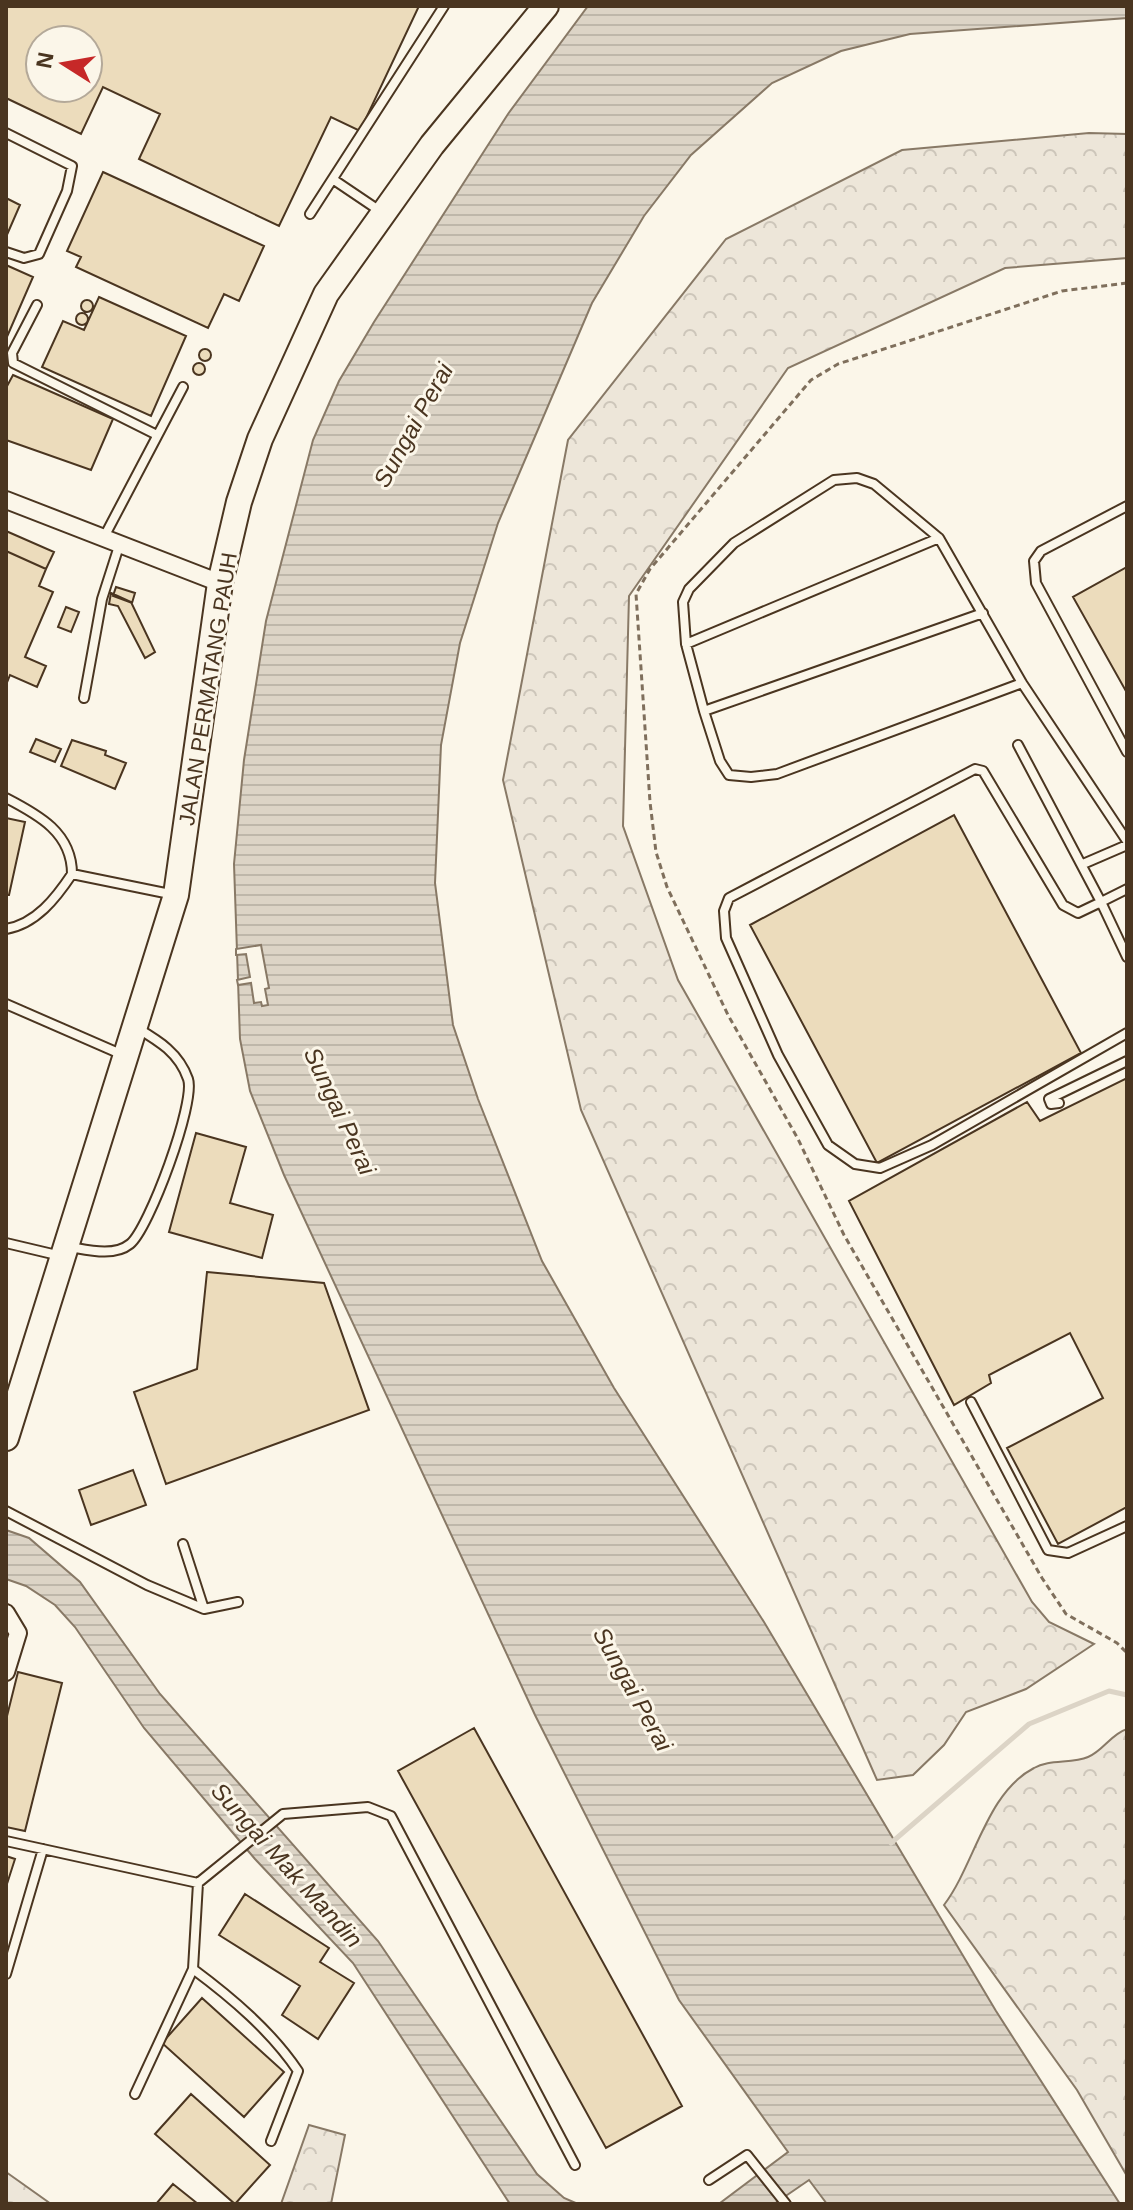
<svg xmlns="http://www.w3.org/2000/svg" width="1133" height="2210" font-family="Arial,sans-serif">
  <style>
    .forest { fill: url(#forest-crowns); stroke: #887966; stroke-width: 2 }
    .water { fill: url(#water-rules); stroke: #887966; stroke-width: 2 }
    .pier { fill: #fbf6e9; stroke: #887966; stroke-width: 2 }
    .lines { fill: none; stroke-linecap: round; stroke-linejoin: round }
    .stream { stroke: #dcd4c6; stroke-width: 5 }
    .building { fill: #ecdcbc; stroke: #4a3520; stroke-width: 2; fill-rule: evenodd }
    .lane-casing { stroke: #4a3520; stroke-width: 12 }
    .street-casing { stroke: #4a3520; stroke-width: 20 }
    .primary-casing { stroke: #4a3520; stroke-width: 28 }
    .path { stroke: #7f6f5c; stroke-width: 3; stroke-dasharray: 6 4; stroke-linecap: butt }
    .lane { stroke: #fbf6e9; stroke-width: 8 }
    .street { stroke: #fbf6e9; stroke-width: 16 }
    .primary { stroke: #fbf6e9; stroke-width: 24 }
    .labels { text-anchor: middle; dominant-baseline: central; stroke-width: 6; stroke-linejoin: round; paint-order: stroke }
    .street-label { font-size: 22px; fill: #4a3520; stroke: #fbf6e9 }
    .water-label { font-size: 24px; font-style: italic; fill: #4a3520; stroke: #fbf6e9 }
  </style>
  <defs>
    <pattern id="forest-crowns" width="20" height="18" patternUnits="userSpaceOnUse" patternTransform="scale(2)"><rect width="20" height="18" fill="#ede6d9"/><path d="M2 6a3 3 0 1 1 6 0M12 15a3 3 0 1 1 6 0" fill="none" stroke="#cdc6ba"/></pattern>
    <pattern id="water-rules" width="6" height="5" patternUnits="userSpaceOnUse" patternTransform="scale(2)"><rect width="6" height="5" fill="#dcd4c6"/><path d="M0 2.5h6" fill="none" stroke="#beb7aa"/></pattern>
  </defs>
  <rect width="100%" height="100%" fill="#fbf6e9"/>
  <path class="forest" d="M1089 133 1127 134V258L1005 268 788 368 629 596 623 826 678 980 1032 1602 1049 1622 1094 1644 1026 1689 966 1712 944 1745 913 1775 877 1780 581 1110 503 780 568 440 726 239 902 150Z
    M1127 1729V2176L1077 2090 944 1905C975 1864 986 1793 1034 1768 1049 1759 1072 1764 1088 1757 1103 1751 1111 1734 1127 1729Z
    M309 2125 345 2135 331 2204H281Z
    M6 2172 51 2204H6Z"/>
  <path class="water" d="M588 6H1127V18L910 34 841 51 772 83 691 155 644 216 592 303 498 523 460 643 441 745 435 883 453 1025 478 1099 542 1261 614 1388 764 1622 996 2011 1120 2204H827L809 2180 774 2204H708L720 2203 788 2152 679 2000 535 1715 284 1175 250 1091 240 1039 234 864 244 760 266 621 313 440 339 381 374 322 508 114Z
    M6 1530 29 1538 80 1582 160 1694 378 1941 537 2174 564 2198 578 2204H510L353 1963 255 1859 144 1728 75 1627 55 1605 26 1586 6 1579Z"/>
  <path class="pier" d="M261 945 269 988 265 989 268 1005 262 1006 261 1002 254 1003 251 983 238 985 237 980 250 977 246 954 236 955V949Z"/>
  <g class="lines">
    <path class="stream" d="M891 1843 1029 1724 1109 1691 1127 1695"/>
  </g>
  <path class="building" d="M6 6H419L360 131 331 117 279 226 139 159 160 114 103 87 81 134 6 98ZM40 40H88V88H40Z
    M103 172 264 246 239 301 224 294 208 328 76 267 81 257 67 251Z
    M6 198 20 205 6 237Z
    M6 265 33 277 6 339Z
    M99 297 186 336 151 416 42 367 63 321 84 330Z
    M81 306a6 6 0 1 1 12 0a6 6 0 1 1-12 0Z
    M76 319a6 6 0 1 1 12 0a6 6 0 1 1-12 0Z
    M199 355a6 6 0 1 1 12 0a6 6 0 1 1-12 0Z
    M193 369a6 6 0 1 1 12 0a6 6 0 1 1-12 0Z
    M13 375 113 419 91 470 6 440V388Z
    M6 531 54 552 46 569 6 551Z
    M6 551 46 569 39 586 53 592 25 657 46 666 37 687 10 675 6 685Z
    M1127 567V693L1073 597Z
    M116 587 135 593 132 603 113 596Z
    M111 593 131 602 155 652 145 658 118 606 109 604Z
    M66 607 79 612 71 632 58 627Z
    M36 739 61 749 55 762 30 752Z
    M72 740 106 751 105 755 126 763 115 789 61 766Z
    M954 815 1081 1053 877 1163 750 925Z
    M6 818 25 822 9 895H6Z
    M1127 1078V1507L1058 1544 1007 1448 1103 1398 1070 1333 989 1375 991 1383 954 1405 849 1201 1027 1102 1040 1121Z
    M196 1133 246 1147 230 1203 273 1215 262 1258 169 1232Z
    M207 1272 324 1283 369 1410 166 1484 134 1392 197 1369Z
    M133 1470 146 1505 91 1525 79 1490Z
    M18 1672 62 1683 25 1831 6 1827V1720Z
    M474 1728 682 2106 606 2148 398 1771Z
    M6 1856 15 1859 6 1887Z
    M245 1894 329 1948 320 1962 354 1983 318 2039 282 2015 300 1986 219 1935Z
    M202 1998 284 2072 244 2117 162 2043Z
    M191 2094 270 2165 235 2204 155 2134Z
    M173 2184 198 2204H156Z"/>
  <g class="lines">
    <g class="lane-casing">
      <path id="lane" d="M6 133 72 166 67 191 39 254 24 258 6 252
        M334 180 380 211
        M310 214 444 6
        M37 305 12 353 13 363 155 434
        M1127 506 1041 551 1034 561 1036 583 1127 752
        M103 539 183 387
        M983 613 704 711 720 761 729 775 751 777 777 774 1022 683
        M686 644 683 602 689 589 734 543 834 480 857 478 874 484 939 538 1022 683 1127 841
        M84 698 102 599 119 546
        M704 711 686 644 939 538
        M1018 745 1101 902 1078 913 1063 905 983 771 975 769 729 898 724 911 726 938 778 1055 828 1145 855 1164 880 1168 932 1145 1127 1033
        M6 798C39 815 72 833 72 874
        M1083 864 1127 845
        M1127 889 1101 902 1127 957
        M6 929C36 924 56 898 72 874L175 895
        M6 1004 123 1055
        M1059 1103 1051 1104 1049 1099 1127 1061
        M6 1243 61 1256
        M70 1247C88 1250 114 1257 130 1244 149 1229 196 1102 188 1079 179 1053 159 1041 137 1028
        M971 1402 1048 1550 1068 1553 1127 1526
        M6 1511 147 1585 204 1609 238 1602
        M183 1544 204 1609
        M6 1841 198 1883 283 1814 368 1807 391 1816 575 2165
        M193 1969C232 1998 271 2031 298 2071L271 2141
        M6 1974 43 1849
        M135 2094 193 1969 198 1883
        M709 2180 747 2155 786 2204"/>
    </g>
    <g class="street-casing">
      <path id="street" d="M6 500 220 583
        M6 1613 18 1633 6 1672"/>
    </g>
    <g class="primary-casing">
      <path id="primary" d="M6 1438 176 895 220 583 239 502 260 439 326 294 432 145 546 6"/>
    </g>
    <path class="path" d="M1127 283 1062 291 838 364 811 380 650 569 636 594 650 802 656 852 667 887 728 1015 798 1139 844 1235 1042 1578 1066 1614 1117 1643 1127 1653"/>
    <use href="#lane" class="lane"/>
    <use href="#street" class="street"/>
    <use href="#primary" class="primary"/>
  </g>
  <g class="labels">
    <g class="street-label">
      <text transform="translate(208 689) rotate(-81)">JALAN PERMATANG PAUH</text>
    </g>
    <g class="water-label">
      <text transform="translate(413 425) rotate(-61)">Sungai Perai</text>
      <text transform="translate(340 1111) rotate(65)">Sungai Perai</text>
      <text transform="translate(633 1689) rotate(61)">Sungai Perai</text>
      <text transform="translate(287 1865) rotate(48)">Sungai Mak Mandin</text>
    </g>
  </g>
  <rect width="1133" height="2210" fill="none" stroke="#4a3520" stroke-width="16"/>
  <g transform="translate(64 64) rotate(281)"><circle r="38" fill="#fbf6e9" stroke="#b4a999" stroke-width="2"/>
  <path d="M0-6L14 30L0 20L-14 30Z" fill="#c62828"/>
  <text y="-12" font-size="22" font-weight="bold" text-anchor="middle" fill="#4a3520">N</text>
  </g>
</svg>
